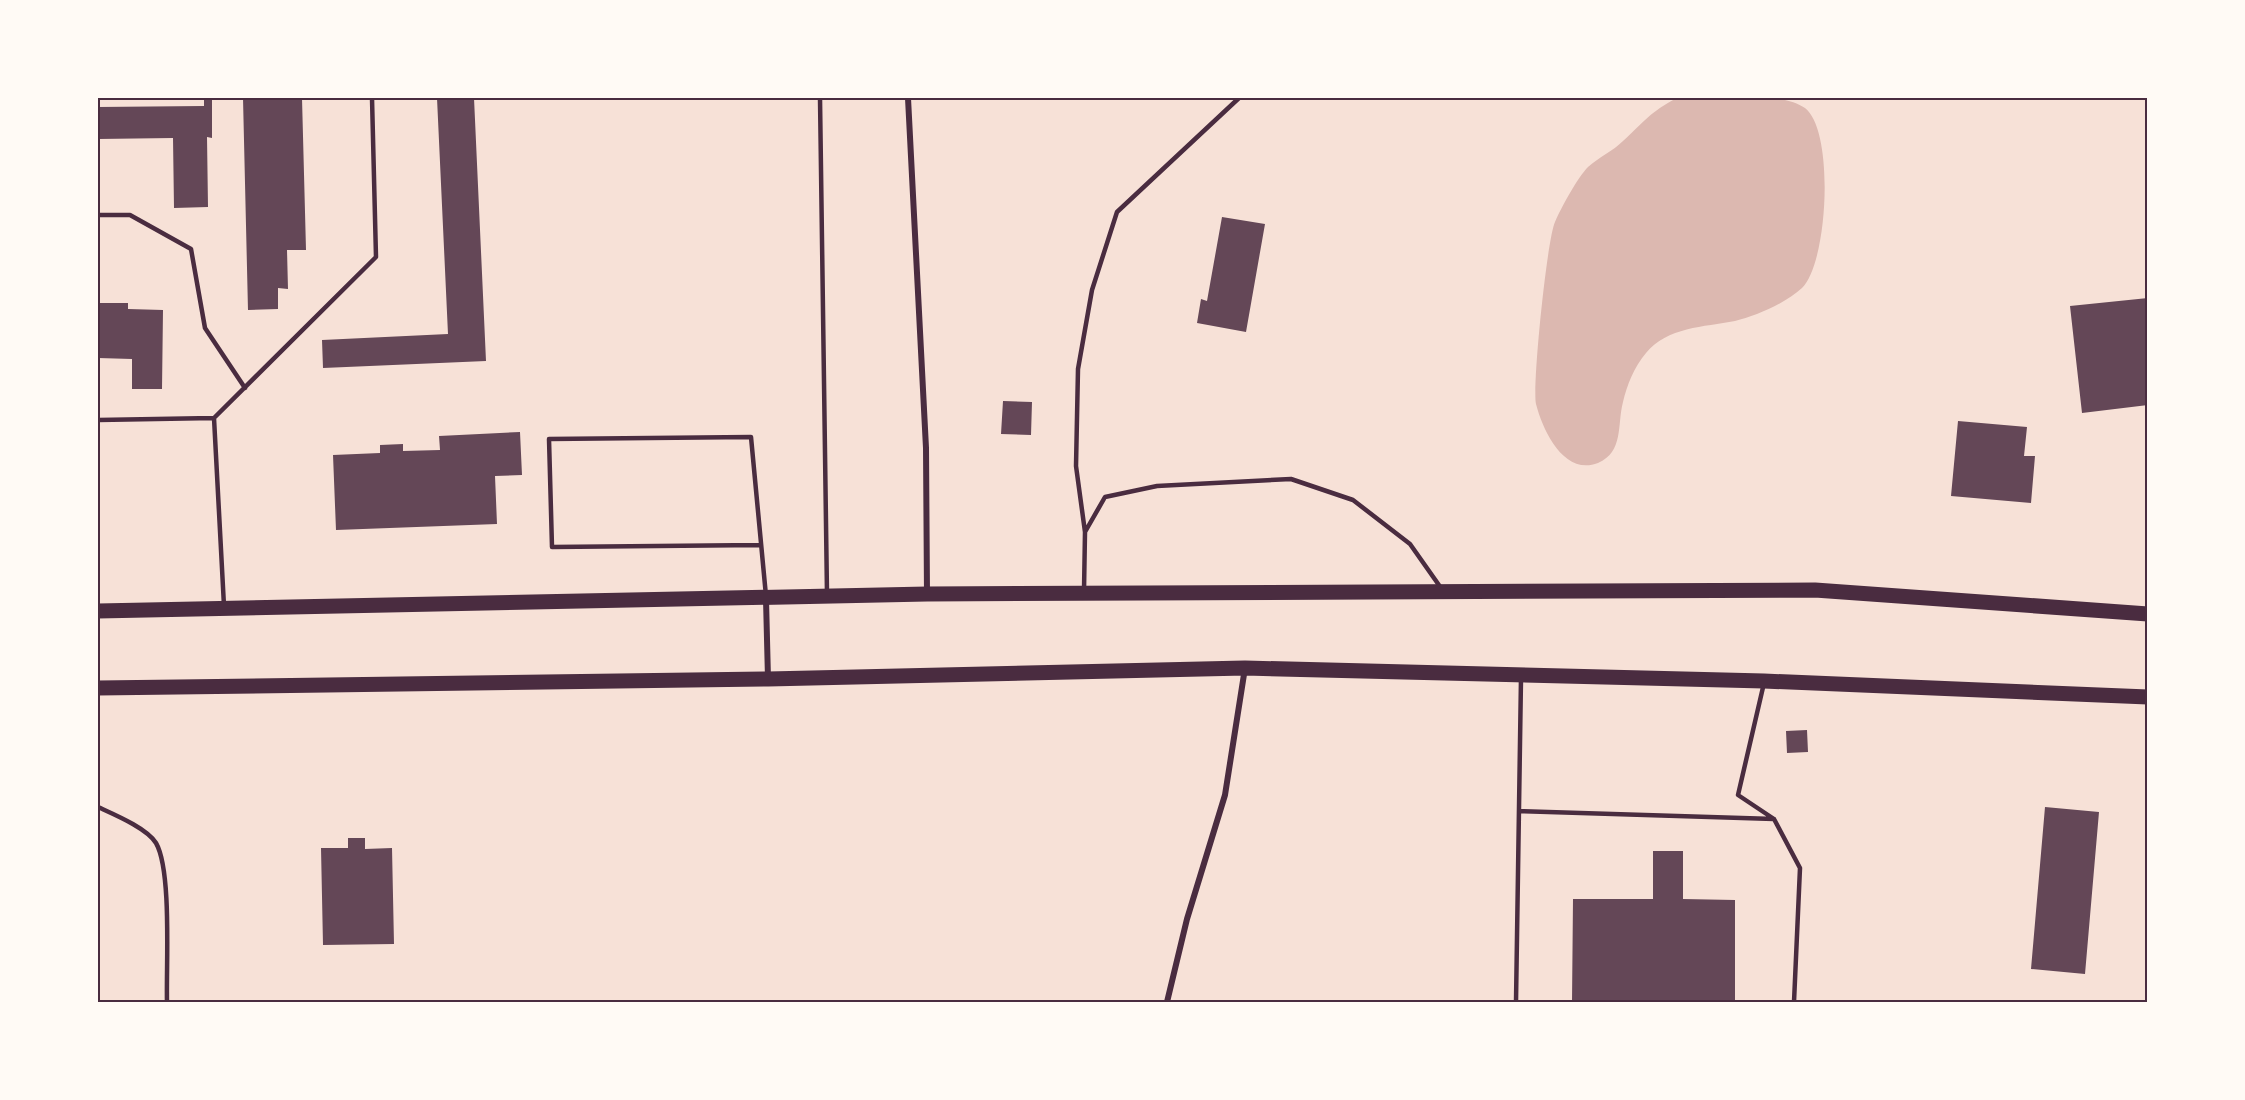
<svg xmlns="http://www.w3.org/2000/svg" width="2245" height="1100" font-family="'Varela Round',sans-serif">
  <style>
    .water { fill: #dcb8b0 }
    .building { fill: #644757 }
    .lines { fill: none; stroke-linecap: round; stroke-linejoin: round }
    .service { stroke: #4a2c40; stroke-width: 4.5 }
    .minor { stroke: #4a2c40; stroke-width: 6 }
    .primary { stroke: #4a2c40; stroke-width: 15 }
    .neatline { fill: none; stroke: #4a2c40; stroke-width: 2 }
  </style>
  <rect width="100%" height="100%" fill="#f7e1d7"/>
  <path class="water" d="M1677 98C1708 96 1780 90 1805 108 1835 131 1828 263 1802 288 1786 303 1756 316 1735 321 1704 327 1667 327 1646 353 1634 367 1627 385 1623 402 1617 424 1624 452 1598 463 1564 476 1543 431 1536 404 1532 387 1547 239 1555 222 1561 208 1578 177 1588 167 1599 157 1613 151 1623 141 1645 121 1650 112 1677 98Z"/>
  <path class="building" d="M204 98H212V138L207 137 208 207 174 208 173 138 98 139V107L204 106Z
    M243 98H302L306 250H287L288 289 278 288V309L248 310Z
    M437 98H474L486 361 323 368 322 340 448 334Z
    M1222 217 1265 224 1246 332 1197 323 1201 299 1207 301Z
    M2148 298V405L2082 413 2070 306Z
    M98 303H128V309L163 310 162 389H132V359L98 358Z
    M1003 401 1032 402 1031 435 1001 434Z
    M1958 421 2027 427 2024 456H2035L2031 503 1951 496Z
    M520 432 522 475 495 476 497 524 336 530 333 455 380 453V445L403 444V451L440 450 439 436Z
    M1807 730 1808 752 1787 753 1786 731Z
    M2045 807 2099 812 2085 974 2031 969Z
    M348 838H365V849L392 848 394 944 323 945 321 848H348Z
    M1653 851H1683V899L1735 900V1002H1572L1573 899H1653Z"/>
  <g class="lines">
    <path class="service" d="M820 98 827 594
      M98 215H130L191 249 205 328 245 388
      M98 420 214 418
      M1085 532 1076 466 1078 369 1092 290 1117 212 1239 98
      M761 545 552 547 549 439 751 437 766 596
      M1084 591 1085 532 1105 497 1157 486 1291 479 1353 500 1410 544 1441 588
      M224 606 214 418 376 257 372 98
      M1764 683 1738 795 1774 819 1800 868 1794 1002
      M98 807C113 814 147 828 156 843 172 871 166 966 167 1002
      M1519 811 1774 819
      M1516 1002 1521 678"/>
    <path class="minor" d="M908 98 926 448 927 594
      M766 599 768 679
      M1167 1002 1187 919 1225 795 1245 668"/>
    <path class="primary" d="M98 611 927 594 1815 590 2148 614
      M98 688 768 679 1245 668 1764 681 2148 697"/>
  </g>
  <rect width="2245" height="1100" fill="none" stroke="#fffaf5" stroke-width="198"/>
  <rect x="99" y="99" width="2047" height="902" class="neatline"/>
</svg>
